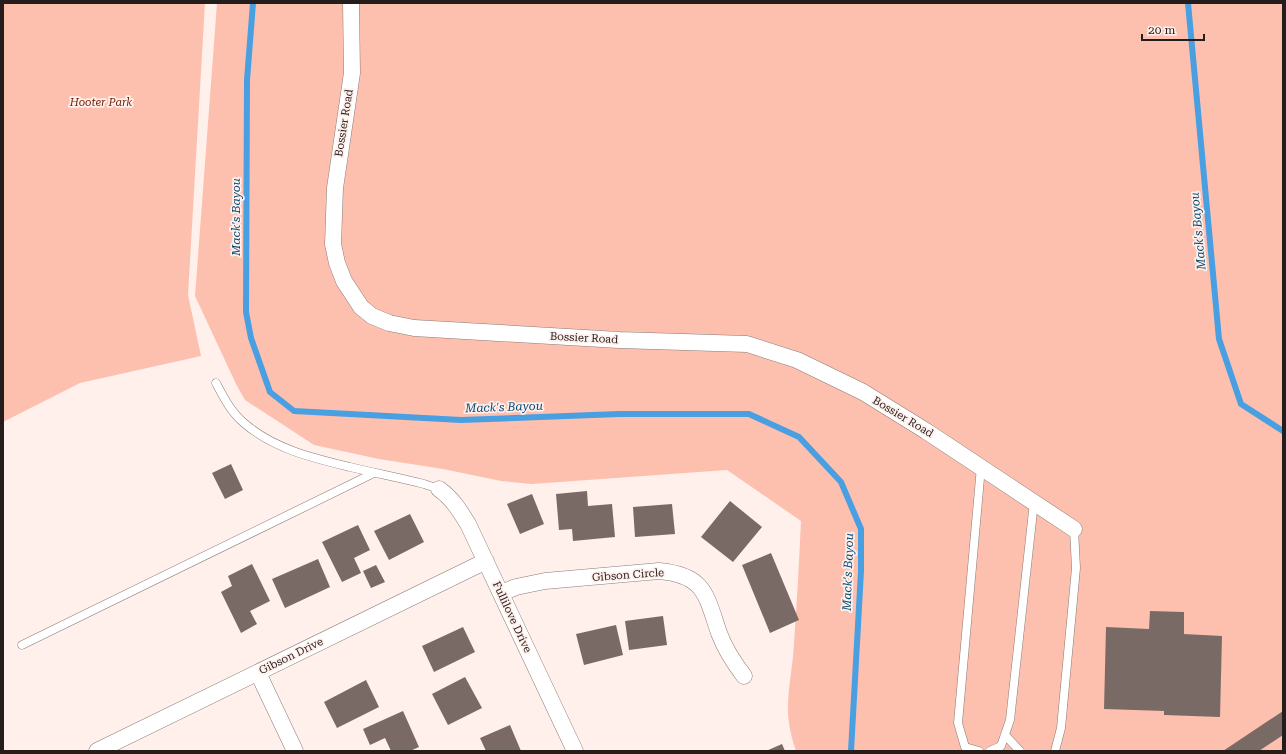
<svg xmlns="http://www.w3.org/2000/svg" width="1286" height="754" font-family="'Roboto Serif',serif">
  <style>
    .green { fill: #fdc0af }
    .lines { fill: none; stroke-linecap: round; stroke-linejoin: round }
    .stream { stroke: #489fe2; stroke-width: 6 }
    .building { fill: #7a6a66 }
    .service-casing { stroke: #8b7b76; stroke-width: 9 }
    .minor-casing { stroke: #8b7b76; stroke-width: 17 }
    .service { stroke: #fff; stroke-width: 8 }
    .minor { stroke: #fff; stroke-width: 16 }
    .labels { text-anchor: middle; dominant-baseline: central; stroke-width: 3.5; stroke-linejoin: round; paint-order: stroke }
    .park-label { font-size: 11px; font-style: italic; fill: #731a00; stroke: #fff0ec }
    .street-label { font-size: 11px; fill: #241d1b; stroke: #fff0ec }
    .water-label { font-size: 12px; font-style: italic; fill: #054a76; stroke: #fff0ec }
  </style>
  <rect width="100%" height="100%" fill="#fff0ec"/>
  <path class="green" d="M3 3H205L188 295 201 356 80 383 3 422Z
    M217 3H1283V751H796C792 740 789 727 788 715 787 691 793 667 794 643 797 602 799 562 801 521L727 470 532 484 501 481 443 469 379 459 314 445 245 400 236 384 195 296Z"/>
  <g class="lines">
    <path class="stream" d="M253 3 247 80 246 312 251 338 270 392 294 411 461 420 619 414H749L799 437 841 482 861 529V571L851 751
      M1188 3 1219 339 1241 404 1283 431"/>
  </g>
  <path class="building" d="M231 464 243 490 225 499 212 473Z
    M587 491 588 506 612 504 615 537 573 541 572 529 559 530 556 494Z
    M532 494 544 524 520 534 507 504Z
    M730 501 762 527 733 562 701 537Z
    M672 504 675 534 635 537 633 507Z
    M410 514 424 542 389 560 374 531Z
    M358 525 370 550 354 558 361 573 342 582 322 542Z
    M771 553 799 620 770 633 742 565Z
    M318 559 330 587 285 608 272 579Z
    M252 564 270 601 250 611 257 624 241 633 221 592 232 586 228 576Z
    M376 565 385 582 371 588 363 571Z
    M1150 611 1184 612V634L1222 636 1220 717 1164 715V711L1104 709 1106 627 1149 629Z
    M663 616 667 645 629 650 625 621Z
    M616 625 623 655 584 665 576 634Z
    M463 627 475 652 434 672 422 646Z
    M465 677 482 708 448 725 432 694Z
    M366 680 379 707 337 728 324 702Z
    M403 711 419 747 410 751H391L385 738 370 745 363 729Z
    M1283 711V735L1259 751H1223Z
    M510 725 521 751H486L480 738Z
    M782 744 785 751H766Z"/>
  <g class="lines">
    <g class="service-casing">
      <path id="service" d="M216 383C224 398 231 412 244 423 274 449 313 458 350 467 375 473 400 478 424 484L439 489
        M22 645 374 473
        M1005 735 1020 751
        M979 751 965 747 958 723 981 467
        M990 751 1001 746 1010 720 1034 502
        M1055 751 1061 728 1076 568 1074 529"/>
    </g>
    <g class="minor-casing">
      <path id="minor" d="M351 3 352 73 335 188 333 244 337 263 344 281 361 307 372 316 389 323 414 328 619 340 747 344 797 360 863 392 926 431 1074 529
        M439 489C452 498 460 511 468 524L575 751
        M501 593 516 587 545 581 659 571C705 575 706 595 719 633 725 649 734 663 744 676
        M258 673 295 751
        M97 751 486 561"/>
    </g>
    <use href="#service" class="service"/>
    <use href="#minor" class="minor"/>
  </g>
  <g class="labels">
    <g class="park-label">
      <text x="101" y="102">Hooter Park</text>
    </g>
    <g class="street-label">
      <text transform="translate(344 123) rotate(-81)">Bossier Road</text>
      <text transform="translate(584 338) rotate(3)">Bossier Road</text>
      <text transform="translate(903 417) rotate(31)">Bossier Road</text>
      <text transform="translate(628 575) rotate(-4)">Gibson Circle</text>
      <text transform="translate(512 617) rotate(65)">Fullilove Drive</text>
      <text transform="translate(291 656) rotate(-26)">Gibson Drive</text>
    </g>
    <g class="water-label">
      <text transform="translate(236 217) rotate(-90)">Mack's Bayou</text>
      <text transform="translate(1198 231) rotate(-95)">Mack's Bayou</text>
      <text transform="translate(504 407) rotate(-2)">Mack's Bayou</text>
      <text transform="translate(848 572) rotate(-88)">Mack's Bayou</text>
    </g>
  </g>
  <rect width="1286" height="754" fill="none" stroke="#241d1b" stroke-width="8"/>
  <path d="M1142 34v6h62v-6" fill="none" stroke="#241d1b" stroke-width="2"/>
  <text x="1148" y="34" font-size="12" fill="#241d1b" stroke="#fff0ec" stroke-width="3" paint-order="stroke">20 m</text>
</svg>
